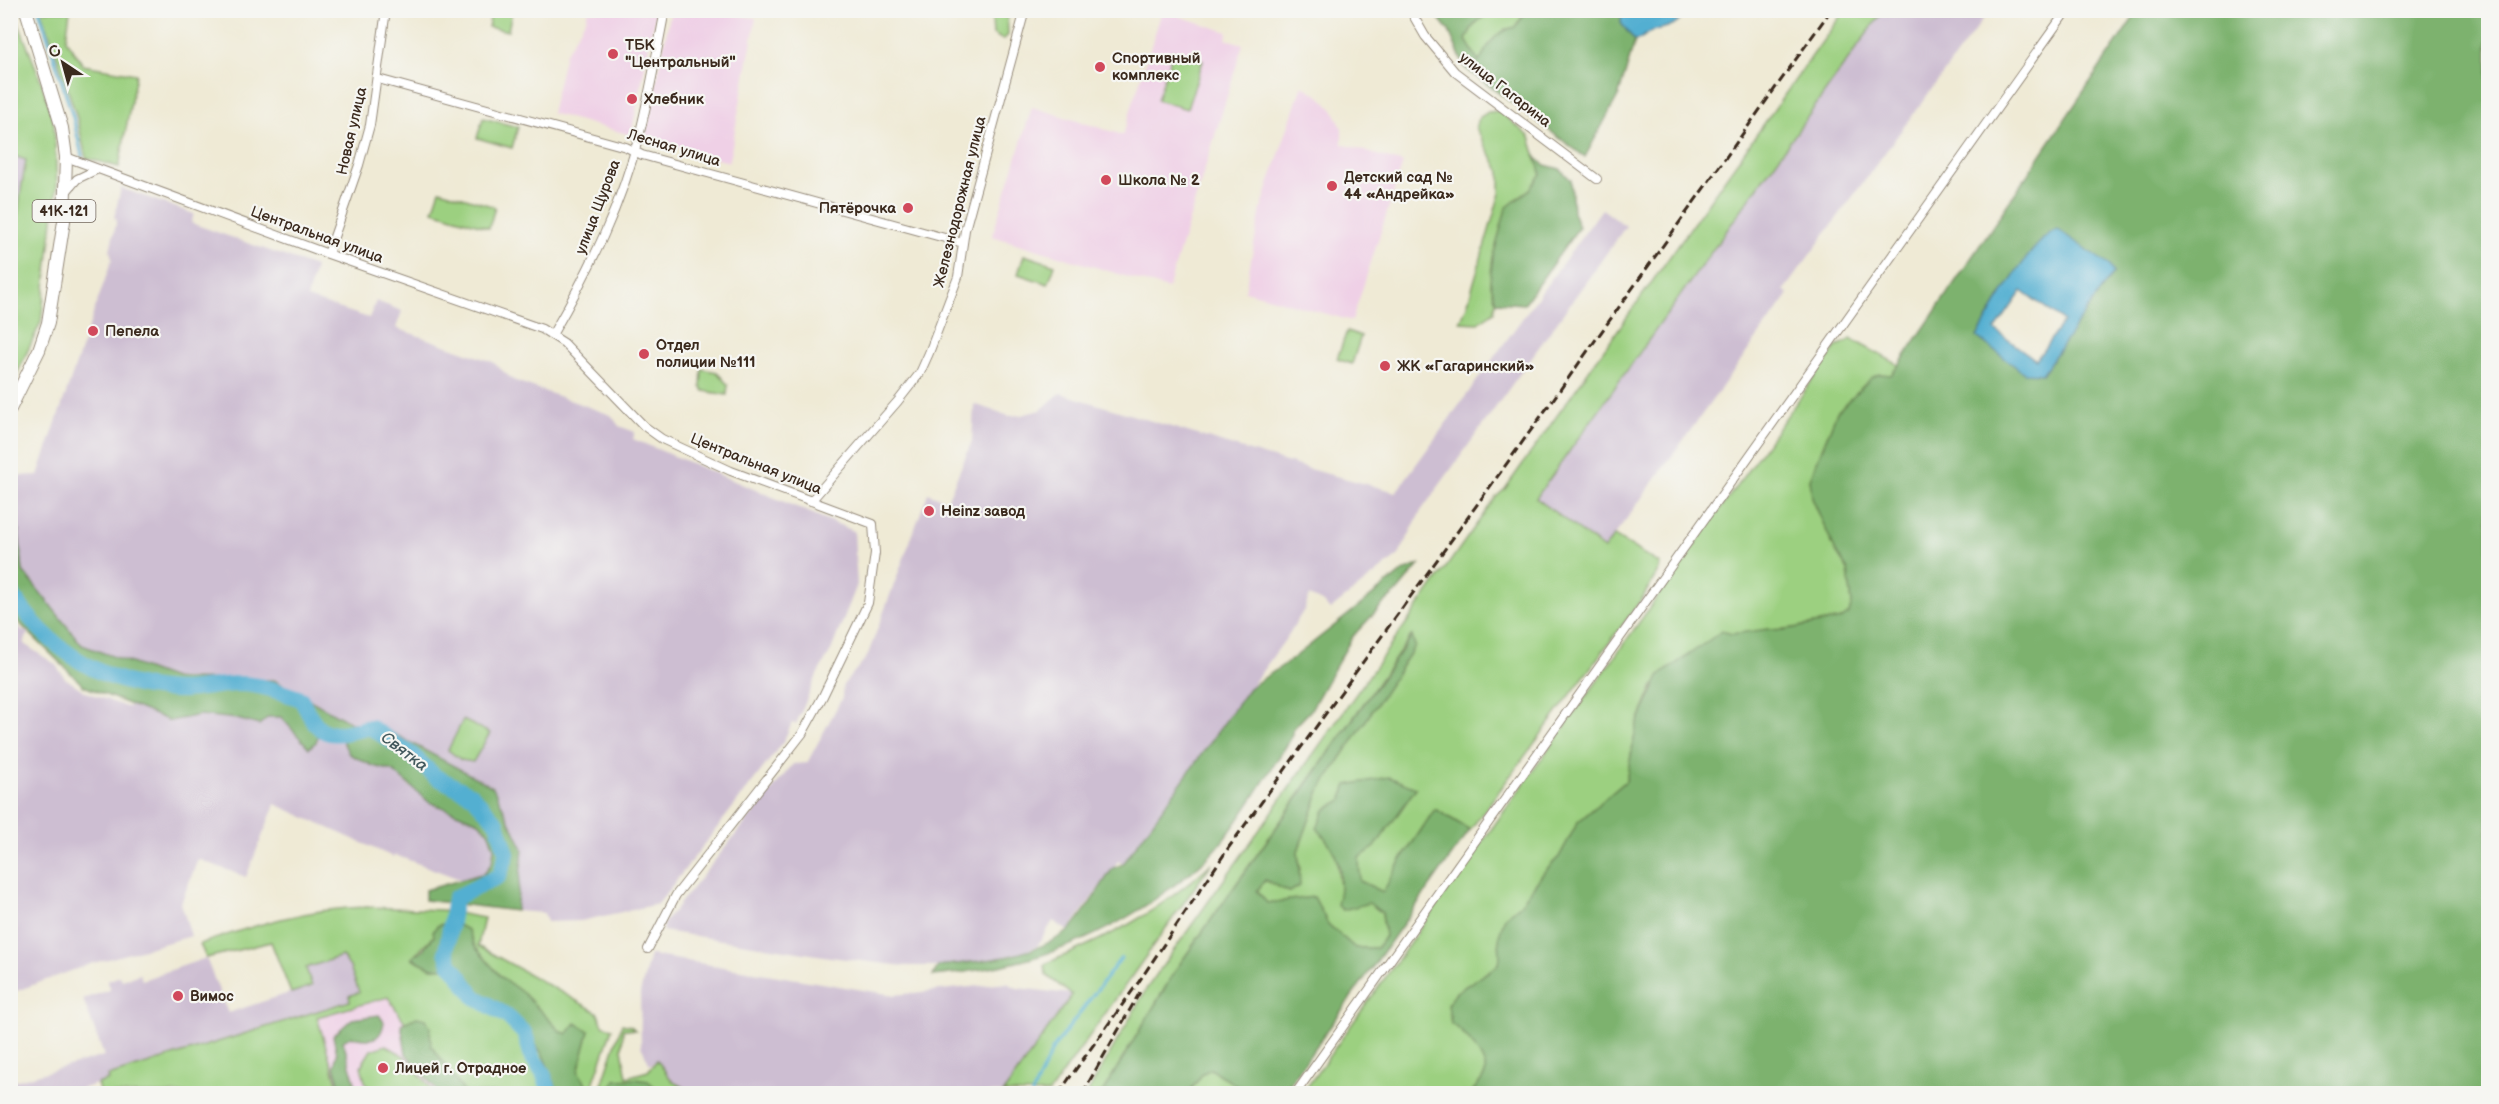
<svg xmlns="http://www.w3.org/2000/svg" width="2499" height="1104" font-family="'Balsamiq Sans',sans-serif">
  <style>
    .built { fill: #efd0e6 }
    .industrial { fill: #cdbed2 }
    .green { fill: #9cd080; stroke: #6c7d4f; stroke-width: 1.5 }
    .forest { fill: #7db26e; stroke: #5c6e46; stroke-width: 1.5; fill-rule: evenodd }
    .water { fill: #53afd1; stroke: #476c78; stroke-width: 1.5; fill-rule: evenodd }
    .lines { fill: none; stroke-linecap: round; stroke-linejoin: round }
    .stream { stroke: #53afd1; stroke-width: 3 }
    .river { stroke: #53afd1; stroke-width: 16 }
    .street-casing { stroke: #958a7a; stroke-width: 10 }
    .primary-casing { stroke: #958a7a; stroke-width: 14 }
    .street { stroke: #fff; stroke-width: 8 }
    .primary { stroke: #fff; stroke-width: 12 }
    .rail { stroke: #3b2a1e; stroke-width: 3; stroke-dasharray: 9 4.5; stroke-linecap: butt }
    .poi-dot { fill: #d1495b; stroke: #f6f6f2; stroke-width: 2 }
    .labels { text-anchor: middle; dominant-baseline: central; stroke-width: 4.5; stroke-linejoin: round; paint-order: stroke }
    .shield { fill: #f6f6f2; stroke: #73675e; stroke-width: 1.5 }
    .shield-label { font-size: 14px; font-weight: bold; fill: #3b2a1e }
    .poi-label { font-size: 15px; font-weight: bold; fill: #3b2a1e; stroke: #f6f6f2; text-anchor: start }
    .street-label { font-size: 15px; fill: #3b2a1e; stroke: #f6f6f2 }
    .water-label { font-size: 16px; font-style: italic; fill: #43595d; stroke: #f6f6f2 }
  </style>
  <rect width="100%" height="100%" fill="#f6f6f2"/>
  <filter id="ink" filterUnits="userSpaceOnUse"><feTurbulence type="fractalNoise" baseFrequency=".0167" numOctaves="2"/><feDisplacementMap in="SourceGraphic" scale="12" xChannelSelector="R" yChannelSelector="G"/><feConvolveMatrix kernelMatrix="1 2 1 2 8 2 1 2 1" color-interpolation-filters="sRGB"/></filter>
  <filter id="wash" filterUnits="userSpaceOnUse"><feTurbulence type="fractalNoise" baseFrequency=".008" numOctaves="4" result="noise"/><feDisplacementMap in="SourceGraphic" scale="24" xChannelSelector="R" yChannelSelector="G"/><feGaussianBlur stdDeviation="1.35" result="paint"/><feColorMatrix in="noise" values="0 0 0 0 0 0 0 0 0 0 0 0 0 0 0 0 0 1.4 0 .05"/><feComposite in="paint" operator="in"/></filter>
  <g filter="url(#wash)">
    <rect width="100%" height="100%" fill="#efead5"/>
    <path class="built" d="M588 11H656L631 135 551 113 565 54 586 19Z
      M671 11H710L756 18 729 162 645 139Z
      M1162 11H1180L1178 16 1228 32 1226 39 1243 44 1168 289 992 236 1032 107 1123 135Z
      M1302 85 1321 97 1334 111 1342 128V144L1403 163 1352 321 1245 291 1261 209Z
      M388 997 452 1093H340L317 1017Z"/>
    <path class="industrial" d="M1926 10 1989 11 1784 290 1789 294 1604 550 1536 498 1883 11H1920L1924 13Z
      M11 155 26 160 17 210 11 287Z
      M121 188 194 214 191 223 315 267 307 298 369 318 376 301 402 311 396 328 493 362 513 380 611 415 619 426 635 432 633 439 854 531 857 585 830 653 818 673 796 724 792 723 782 744 658 904 581 921 547 922 544 913 516 911 523 849 492 787 374 723H351L274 680 174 679 82 645 23 571 12 476 38 475 112 259 110 250 117 219 114 218Z
      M1602 209 1626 226 1421 511 1399 555 1330 610 1324 603 1309 596 1305 608 1287 637 1123 864 1118 861 1068 931 1053 921 1037 946 1025 951 986 961 938 966H903L830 957 663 931 664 923 793 764 807 763 842 698 843 685 867 657 928 493 947 501 972 441 974 404 1009 416 1021 415 1041 410 1060 393 1309 469 1396 492Z
      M10 623 28 633 24 644 55 664 65 678 86 692 126 707 131 706 170 721 200 715 237 719 259 725 268 717H281L309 748 318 736 342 740 373 766 393 771 410 787 479 822 489 833 494 848 492 862 485 873 465 881 395 855 393 857 275 804 246 877 198 859 181 903 191 936 90 964 11 993Z
      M650 955 894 995 1007 983 1017 988 1072 994 1003 1093 695 1094 673 1082 657 1060 650 1065 641 1046 640 993Z
      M342 956 350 967 359 992 351 1000 109 1075 110 1080 67 1093H14L11 1082 104 1056 83 999 110 990 107 981 120 976 122 980 140 974 142 980 206 958 228 1013 311 986 306 968Z"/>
    <path class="green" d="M492 10 512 11 508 31 488 27Z
      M42 11H70L66 40 83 65 136 74 119 167 86 158 77 118Z
      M984 11H1007L1008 35 1003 40 993 34 992 19Z
      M1495 11 1525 12 1515 28 1505 29 1479 63 1466 40C1472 25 1480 17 1495 11Z
      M1844 11H1883L1536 498 1604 549 1614 536 1660 564 1659 570 1643 597 1470 830 1435 809 1398 865 1384 893 1360 881 1359 857 1375 847 1341 801 1325 810 1318 828 1335 848 1343 910 1369 902 1382 913 1385 936 1377 948H1355L1328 924 1314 897 1267 903 1257 891 1265 880 1289 892 1300 870 1298 851 1320 790 1415 646 1411 636 1177 968 1102 1093 1087 1094 1147 988 1496 497 1505 489Z
      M16 17 41 81 54 123 57 186 41 322 11 387C10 310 12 236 26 160L11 155 10 18Z
      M1173 51 1203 61 1187 109 1157 100Z
      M1499 111 1530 137 1541 174 1530 189 1516 199 1490 281 1496 302 1494 312 1478 323 1460 322 1467 306 1500 193V172L1476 128 1479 118 1488 112Z
      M483 118 518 127 512 148 477 138Z
      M440 190 495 207 489 228 433 211Z
      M1024 255 1055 265 1048 284 1018 274Z
      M1347 331 1361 336 1352 364 1337 359Z
      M1851 339 1899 365 1891 375 1879 374 1837 412 1810 479 1812 498 1836 552 1848 570 1852 603 1849 614 1841 619 1794 628 1732 634 1653 686 1637 724 1626 781 1578 822 1559 857 1545 871 1520 905 1505 917 1499 936 1500 957 1497 966 1455 993 1451 1024C1462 1029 1489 1060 1485 1074 1483 1080 1475 1088 1471 1093L1302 1094 1836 347Z
      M702 369 717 372 728 385 727 395 704 391 701 387Z
      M463 720 490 733 473 762 461 760 448 750Z
      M1212 863 1049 1093H1003L1072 995 1046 975 1045 964C1113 935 1157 914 1212 863Z
      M368 907 441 910 484 918 478 946 597 1012 603 1025 612 1029 590 1093H585L587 1085 578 1072 589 1031 567 1034 560 1031 523 993 501 977 475 947 468 930 434 936 412 958 432 968 461 967 476 990 507 1009 523 1032 531 1037 543 1055 559 1093H452L388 997 317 1017 340 1093 100 1094 97 1084 109 1080 108 1076 350 1001 349 996 359 992 350 967 342 956 306 968 312 986 291 993 271 942 206 958 200 944C255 925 308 908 368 907Z
      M622 1024 631 1026 635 1030 623 1029 622 1049 627 1077 648 1071 657 1060 673 1082 695 1093H662L648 1082 615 1080 609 1093 599 1094Z
      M386 1045 404 1056 435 1093H372L365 1082 361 1066 371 1050Z
      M1211 1069 1248 1093 1188 1094 1203 1073Z"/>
    <path class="forest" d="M1528 10 1622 11 1621 23 1635 41 1619 94 1585 157 1465 68 1449 31 1433 11H1495C1480 17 1472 24 1466 40L1479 62C1488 45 1494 32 1515 27Z
      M2138 11H2488V1093H1471C1475 1088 1483 1080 1485 1074 1489 1060 1462 1029 1451 1024L1448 1005 1455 993 1497 966 1500 957 1499 936 1505 917 1520 905 1545 871 1559 857 1578 822 1626 781 1637 724 1660 675 1722 631 1732 634 1768 629 1783 630 1841 619 1849 613 1852 603 1848 570 1836 552 1812 498 1810 479 1837 412 1871 378 1879 374 1891 375 1899 365ZM2113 273 2042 374 1977 337 2002 294Z
      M1535 157 1545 165 1560 169 1571 180 1573 212 1579 227 1524 304 1496 302 1490 281 1493 257 1506 208 1530 189 1541 174Z
      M11 484 14 488 23 571 82 645 174 679 274 680 351 723H374L493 787 523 849 516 911 425 900V890L485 873 492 862 494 848 489 833 479 822 429 802 393 771 373 766 349 754 342 740 318 736 316 742 309 748 281 717H268L259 725 237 719 200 715 170 721 84 686 11 615Z
      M1420 564 1397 592 1384 603 1353 636 1310 711 1294 728 1289 742C1265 777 1244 816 1217 848 1202 865 1183 879 1165 892 1094 945 1020 968 933 976L938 966C981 961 1030 958 1067 932 1080 922 1102 883 1113 868L1123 864 1249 688 1291 660 1402 572Z
      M1412 636 1415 646 1320 790 1298 851 1300 886 1289 892 1265 880 1257 891 1267 903 1314 897 1328 924 1355 948H1377L1385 936 1382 913 1369 903 1343 910 1337 905C1345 872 1339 853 1317 828L1325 810 1341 801 1347 785 1389 777 1416 788 1375 847 1359 858 1360 881 1383 892 1398 865 1435 809 1470 830 1283 1093H1248L1211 1069 1203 1073 1188 1093H1102L1177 968Z
      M450 921 468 930 475 947 501 977 523 993 560 1031 567 1034 576 1023 589 1031 578 1072 587 1085 585 1093H559L543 1055 531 1037 523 1032 507 1009 476 990 461 967 432 968 412 958 424 949 434 936 433 931 437 926Z
      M379 1015 384 1022C381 1045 366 1039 350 1037L343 1041 358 1093H342L334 1066 337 1054 333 1036 352 1019Z
      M417 1017 426 1019 430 1027 431 1045 465 1093H439L406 1054 401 1024Z
      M636 1079 648 1081 662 1093H609L615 1080Z"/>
    <path class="water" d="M1622 10H1685V11C1680 26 1667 27 1653 31 1647 33 1642 39 1635 41L1621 23Z
      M2057 229 2109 265 2113 273 2042 374 2024 373 1977 337C1993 310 2030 241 2057 229ZM2022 291 2064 321 2036 360 1995 330Z"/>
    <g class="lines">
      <path class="stream" d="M39 10 73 117 82 156
        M1032 1094 1052 1050 1121 958"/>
      <path class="river" d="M10 591C47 649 105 687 175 690 196 691 218 684 239 684 260 684 281 692 301 699 322 741 327 737 370 727L411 754 436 777 472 795 497 823 507 854 499 876 455 898 446 952 450 963 475 997 507 1016 525 1034 532 1057 543 1073 551 1094"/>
    </g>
  </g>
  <g filter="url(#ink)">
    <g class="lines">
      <g class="street-casing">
        <path id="street" d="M1410 10 1425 36 1455 72 1597 179
          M378 79 626 147 642 155 963 243
          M66 157 328 254 542 329 564 343 644 426 662 439 731 471 873 524 875 553 868 603 823 696 802 734 676 895 648 949
          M66 192 77 179 98 169
          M328 254 359 165 370 125 386 10
          M552 335C589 271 622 204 640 132 650 92 657 51 665 10
          M811 501 898 401 920 373 929 353 958 277 965 230 1025 10
          M1295 1094 2067 10"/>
      </g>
      <g class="primary-casing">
        <path id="primary" d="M10 409 39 350 48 323 64 221 66 157 62 128 26 10"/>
      </g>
      <use href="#street" class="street"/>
      <use href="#primary" class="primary"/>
      <path class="rail" d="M1058 1094 1138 983 1229 847 1547 408 1831 10
        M1082 1094 1140 992"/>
    </g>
  </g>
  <g class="poi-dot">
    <circle cx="613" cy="54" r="6"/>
    <circle cx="1100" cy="67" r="6"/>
    <circle cx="632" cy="99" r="6"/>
    <circle cx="1106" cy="180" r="6"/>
    <circle cx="1332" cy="186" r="6"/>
    <circle cx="908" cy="208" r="6"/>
    <circle cx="93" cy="331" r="6"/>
    <circle cx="644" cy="354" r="6"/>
    <circle cx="1385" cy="366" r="6"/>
    <circle cx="929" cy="511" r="6"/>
    <circle cx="178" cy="996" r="6"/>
    <circle cx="383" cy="1068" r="6"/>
  </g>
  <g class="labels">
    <rect class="shield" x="32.5" y="200" width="63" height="22" rx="4.5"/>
    <g class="shield-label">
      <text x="64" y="211">41К-121</text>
    </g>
    <g class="poi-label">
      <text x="625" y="45">ТБК<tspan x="625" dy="17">"Центральный"</tspan></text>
      <text x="1112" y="58">Спортивный<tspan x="1112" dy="17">комплекс</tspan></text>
      <text x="644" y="99">Хлебник</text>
      <text x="1344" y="177">Детский сад №<tspan x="1344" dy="17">44 «Андрейка»</tspan></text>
      <text x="1118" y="180">Школа № 2</text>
      <text x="896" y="208" text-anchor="end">Пятёрочка</text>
      <text x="105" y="331">Пепела</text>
      <text x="656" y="345">Отдел<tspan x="656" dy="17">полиции №111</tspan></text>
      <text x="1397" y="366">ЖК «Гагаринский»</text>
      <text x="941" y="511">Heinz завод</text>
      <text x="190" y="996">Вимос</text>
      <text x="395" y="1068">Лицей г. Отрадное</text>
    </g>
    <g class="street-label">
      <text transform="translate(1505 90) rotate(38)">улица Гагарина</text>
      <text transform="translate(352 131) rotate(-77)">Новая улица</text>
      <text transform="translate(674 148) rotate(17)">Лесная улица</text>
      <text transform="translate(960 202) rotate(-76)">Железнодорожная улица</text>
      <text transform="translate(598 207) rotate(-69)">улица Щурова</text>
      <text transform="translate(317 235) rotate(20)">Центральная улица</text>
      <text transform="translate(756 464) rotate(22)">Центральная улица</text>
    </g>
    <g class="water-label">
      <text transform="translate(404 752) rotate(37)">Святка</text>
    </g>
  </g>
  <rect width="2499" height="1104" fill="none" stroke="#f6f6f2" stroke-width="36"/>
  <g transform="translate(63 63) rotate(324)" stroke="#f6f6f2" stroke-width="4.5" paint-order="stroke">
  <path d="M0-4.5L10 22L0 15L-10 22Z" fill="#3b2a1e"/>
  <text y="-9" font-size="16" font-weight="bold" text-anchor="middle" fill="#3b2a1e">С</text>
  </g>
</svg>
